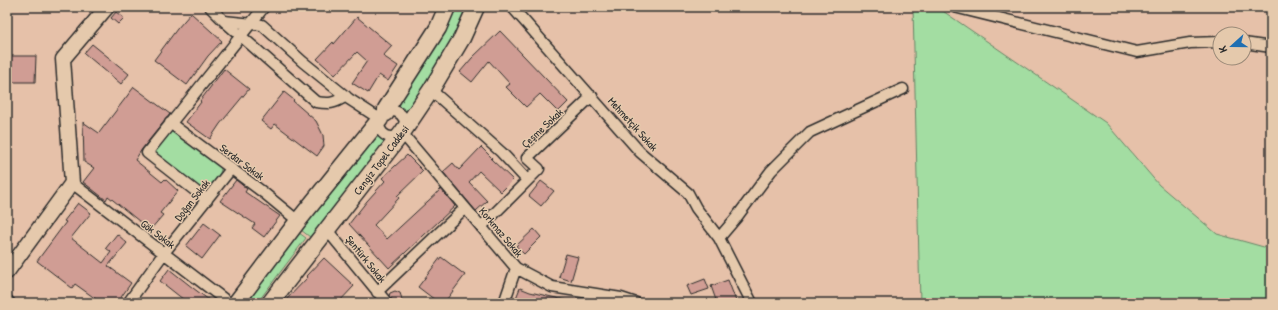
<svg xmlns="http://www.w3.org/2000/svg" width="1278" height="310" font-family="'Patrick Hand',sans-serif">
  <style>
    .green { fill: #a3dda2; stroke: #678466 }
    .building { fill: #d09d94; stroke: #2b2b2b }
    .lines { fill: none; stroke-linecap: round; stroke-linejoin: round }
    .street-casing { stroke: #2b2b2b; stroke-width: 13 }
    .secondary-casing { stroke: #2b2b2b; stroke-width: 17 }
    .primary-casing { stroke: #2b2b2b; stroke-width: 19 }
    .street { stroke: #e5c9ac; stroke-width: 10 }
    .secondary { stroke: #e5c9ac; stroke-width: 14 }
    .primary { stroke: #e5c9ac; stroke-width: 16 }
    .labels { text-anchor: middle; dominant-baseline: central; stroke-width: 3; stroke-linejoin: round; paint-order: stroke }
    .street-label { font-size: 11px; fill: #2b2b2b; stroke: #e5c9ac }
  </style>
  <rect width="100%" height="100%" fill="#e6c1a9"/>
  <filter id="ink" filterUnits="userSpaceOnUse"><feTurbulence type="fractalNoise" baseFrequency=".025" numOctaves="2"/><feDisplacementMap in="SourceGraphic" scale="8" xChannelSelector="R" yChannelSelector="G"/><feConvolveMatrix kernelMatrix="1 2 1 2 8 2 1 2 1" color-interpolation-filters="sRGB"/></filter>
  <g filter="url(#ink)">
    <path class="green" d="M455 7H469L449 48 406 112 396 105Z
      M913 7H937L1106 123 1159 185 1217 234 1271 249V303H920Z
      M171 129 221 165C223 175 211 184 205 191H203L157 156 155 152 156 149Z
      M377 131 389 140 310 237 301 230Z
      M295 230 306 238 257 303H240Z"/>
    <path class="building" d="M116 12 124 18 118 24 111 18Z
      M191 13 222 41 208 56 187 85 154 60 177 29Z
      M357 17 392 46 383 56 398 66 388 81 379 75 368 93 352 83 367 61 357 52 335 75 317 59 333 42 334 44Z
      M500 31 568 102 558 112 540 94 526 107 506 87 510 84 489 61 472 82 460 72 472 58Z
      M92 44 129 74 121 84 84 53Z
      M7 56H36L35 82H7Z
      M224 69 249 89 220 124 210 139 186 122 201 102 200 101Z
      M134 87 170 114 142 149 135 160 162 182 165 179 178 191 160 213 163 215 150 230 108 196 106 200 83 182 94 168 84 162 83 122 99 133Z
      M284 92 294 100 293 101 316 121 323 135 324 146 317 156 275 124 271 129 261 121Z
      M481 147 492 158 491 159 513 180 501 192 479 171 469 182 487 201 476 211 443 172 453 163 459 170Z
      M407 155 423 171 397 196 399 198 374 225 387 239 441 189 455 206 389 268 349 224 367 201 385 181 382 178Z
      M236 180 247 189 245 192 280 216 264 237 252 228 255 224 220 201Z
      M541 181 554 191 541 206 529 196Z
      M78 203 91 213 71 238 103 263 111 252 106 248 117 234 127 243 108 266 131 283 117 303H93L96 299 75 284 72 288 37 261 66 222 64 221Z
      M204 223 220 235 202 259 186 246Z
      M534 229 541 237 524 254 516 246Z
      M566 254 578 257 571 281 559 277Z
      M441 257 465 275 444 303H439L418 287Z
      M324 258 354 286 338 303H283L308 277 307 276Z
      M169 269 193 288 213 303H188L179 296 160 281Z
      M705 279 709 289 691 295 687 286Z
      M728 280 736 301 730 303H717L711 286Z
      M520 288 530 292 565 300V303H514Z
      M395 291 400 293 402 299 399 303H393L389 296 390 293Z"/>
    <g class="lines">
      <g class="street-casing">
        <path id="street" d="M210 7 224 21 262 25 303 62 349 99 380 119
          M512 7 640 152 688 193 696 208 719 238 752 303
          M954 7 1137 52 1190 43 1220 42
          M224 21 316 102C329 104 334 104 346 96
          M1244 43 1271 47
          M431 90 501 152 527 180
          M379 124a13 13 0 1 1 26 0a13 13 0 1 1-26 0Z
          M170 123 264 193 298 221
          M402 133 516 268 552 287 621 298 636 303
          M72 183 229 303
          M207 200 147 153 264 7
          M481 227 539 169 527 158 592 96
          M327 230 387 303
          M719 238 736 218 771 171 810 132 903 89
          M377 292 465 208
          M7 300 10 303
          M128 303 164 253 231 169
          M504 303 516 268"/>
      </g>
      <g class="secondary-casing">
        <path id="secondary" d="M7 272 72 183 63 59 107 7"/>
      </g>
      <g class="primary-casing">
        <path id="primary" d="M386 113V109L438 28 447 7
          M236 303 298 221 380 119
          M270 303 402 133 431 90 462 38 476 7"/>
      </g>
      <use href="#street" class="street"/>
      <use href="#secondary" class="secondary"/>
      <use href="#primary" class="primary"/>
    </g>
  </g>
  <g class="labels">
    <g class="street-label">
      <text transform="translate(633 124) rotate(48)">Mehmetçik Sokak</text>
      <text transform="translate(542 128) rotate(-43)">Çeşme Sokak</text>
      <text transform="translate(381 160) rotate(-53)">Cengiz Topel Caddesi</text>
      <text transform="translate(242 162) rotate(37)">Serdar Sokak</text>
      <text transform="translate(192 200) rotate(-52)">Doğan Sokak</text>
      <text transform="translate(501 232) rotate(50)">Korkmaz Sokak</text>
      <text transform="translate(158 234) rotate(37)">Gök Sokak</text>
      <text transform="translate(366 259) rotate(51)">Şentürk Sokak</text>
    </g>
  </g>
  <rect width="1278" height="310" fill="none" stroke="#e5c9ac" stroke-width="24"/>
  <rect x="12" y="12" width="1254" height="286" fill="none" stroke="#2b2b2b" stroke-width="1.5" filter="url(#ink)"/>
  <g transform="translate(1232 46) rotate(249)"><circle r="19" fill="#e5c9ac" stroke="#9b8a78"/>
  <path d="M0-3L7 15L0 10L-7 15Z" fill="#1f6fb2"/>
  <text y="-6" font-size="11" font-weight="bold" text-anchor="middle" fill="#2b2b2b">K</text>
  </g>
</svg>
